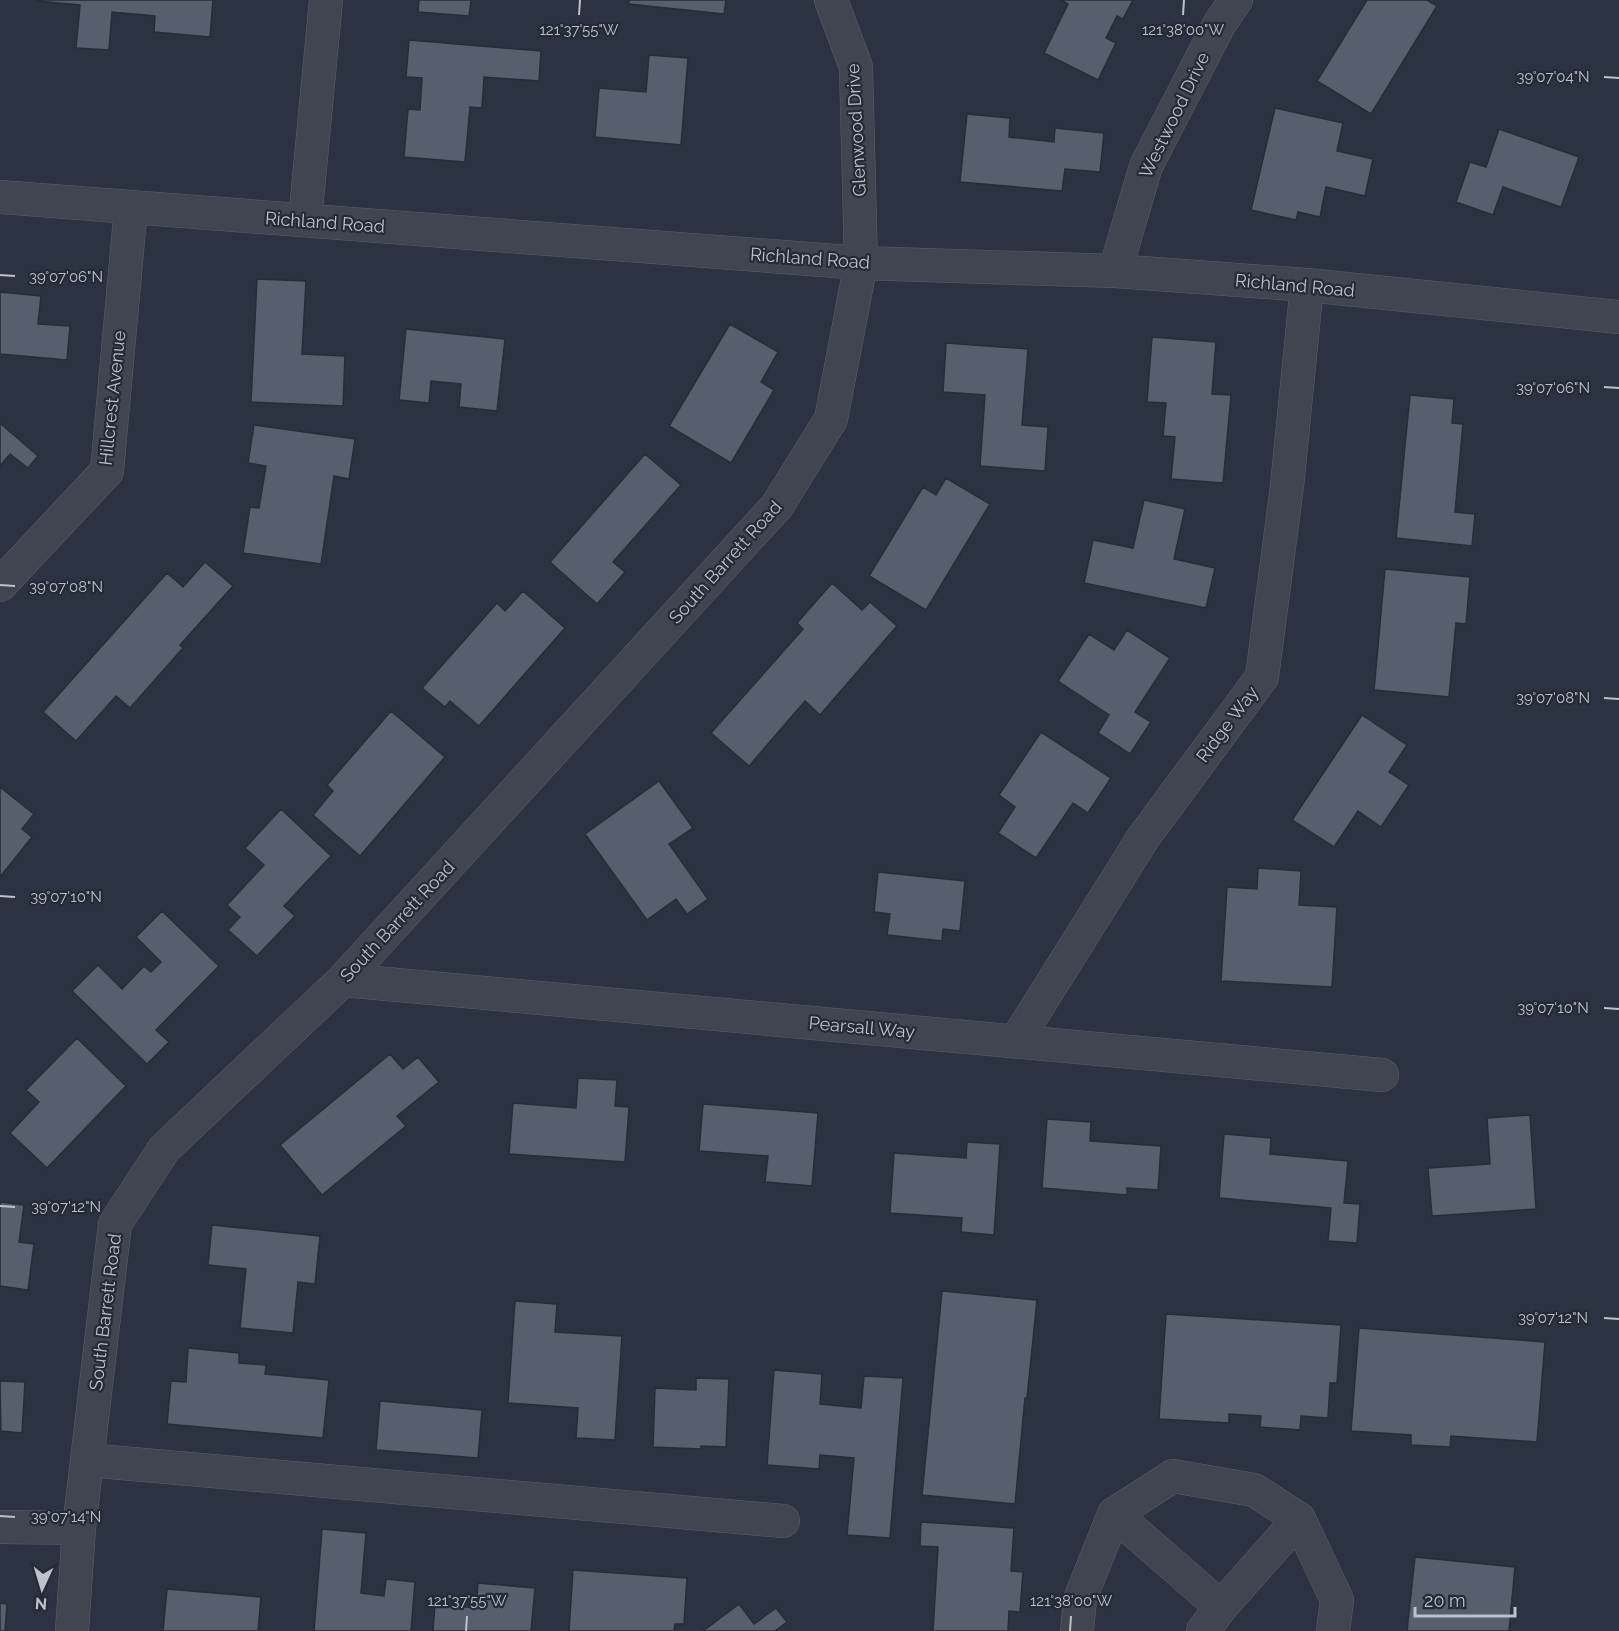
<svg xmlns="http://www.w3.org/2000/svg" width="1619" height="1631" font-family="Raleway,sans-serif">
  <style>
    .building { fill: #565f6e; stroke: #252d39; stroke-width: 1.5 }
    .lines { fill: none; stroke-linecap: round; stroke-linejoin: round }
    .minor-casing { stroke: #5a616c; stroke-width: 34 }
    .minor { stroke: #3f4652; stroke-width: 33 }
    .ticks { fill: none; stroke: #bcc1cb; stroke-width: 2 }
    .labels { text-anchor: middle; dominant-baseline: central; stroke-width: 4.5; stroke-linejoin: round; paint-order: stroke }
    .street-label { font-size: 18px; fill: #bcc1cb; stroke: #232b37 }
    .ticks-label { font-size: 15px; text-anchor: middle; fill: #bcc1cb; stroke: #232b37; stroke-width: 4.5; stroke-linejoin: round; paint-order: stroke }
  </style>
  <rect width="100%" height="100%" fill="#2b3342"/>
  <path class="building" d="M37 0H213L210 37 154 32 155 16 112 12 109 50 76 48 80 5 37 1Z
    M419 0H471L469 16 418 12Z
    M629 0H726L724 14 629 4Z
    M1061 0H1133L1123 19 1117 16 1106 38 1116 43 1098 80 1044 53 1068 4Z
    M1367 0H1427L1437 6 1371 114 1317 81Z
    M409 40 541 51 539 81 484 77 482 108 470 107 465 162 404 157 408 109 420 110 422 78 406 77Z
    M649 55 688 58 681 145 595 137 599 88 646 92Z
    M1275 108 1343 123 1337 151 1373 159 1365 196 1326 187 1320 217 1298 212 1296 220 1251 210Z
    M967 114 1010 118 1009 137 1054 142 1055 128 1104 133 1100 172 1065 169 1062 191 960 182Z
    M1499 129 1579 157 1561 207 1503 187 1493 215 1456 202 1470 162 1486 167Z
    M257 279 306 281 302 354 345 356 343 406 251 402Z
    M0 292 41 296 38 324 70 326 67 360 0 354Z
    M730 324 778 352 761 382 774 390 731 463 669 426Z
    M406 329 505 339 497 411 459 407 461 384 431 381 429 403 399 400Z
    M1152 337 1216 342 1212 394 1231 395 1223 483 1171 479 1175 437 1163 436 1166 403 1147 402Z
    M946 343 1028 349 1022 425 1048 427 1045 471 980 466 985 395 943 392Z
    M1410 395 1454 399 1452 423 1463 424 1455 512 1475 514 1472 546 1396 538Z
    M0 423 38 456 28 468 10 454 0 466Z
    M254 425 355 439 349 479 334 476 321 564 243 553 250 507 259 508 266 466 248 463Z
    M645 454 681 485 613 562 625 572 597 604 550 562Z
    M946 478 990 504 926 610 869 576 923 487 936 495Z
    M1144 500 1185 509 1174 559 1215 568 1206 608 1084 583 1093 540 1133 548Z
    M205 562 233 586 180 645 183 648 130 708 116 696 76 741 43 712 167 573 183 587Z
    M1385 569 1470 577 1466 624 1456 623 1449 697 1374 690Z
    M832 583 862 610 870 602 897 626 820 715 805 701 749 766 711 733 803 629 797 623Z
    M523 591 565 628 479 726 450 701 445 707 422 688 497 603 505 611Z
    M1127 630 1170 658 1135 712 1151 722 1130 754 1098 733 1109 715 1058 681 1089 634 1114 650Z
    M391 711 445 757 360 856 313 815 333 791 327 785Z
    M1362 715 1407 745 1389 772 1409 785 1381 827 1358 811 1334 847 1292 820Z
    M1041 732 1111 778 1088 813 1073 803 1036 858 998 833 1015 807 999 795Z
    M659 781 693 828 669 844 708 899 687 914 676 899 647 920 585 834Z
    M0 787 34 814 22 829 32 837 0 877Z
    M281 809 331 856 284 906 295 916 257 956 228 930 240 917 227 905 264 865 245 848Z
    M1258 868 1301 871 1299 905 1337 907 1332 987 1221 981 1227 887 1257 889Z
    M878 872 965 881 960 931 943 929 942 941 887 935 890 914 874 912Z
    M162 911 219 966 156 1030 169 1042 147 1064 72 991 98 965 122 989 144 966 151 972 161 962 136 937Z
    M77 1038 126 1086 47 1168 10 1133 39 1102 26 1090Z
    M390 1054 403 1069 418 1057 439 1082 397 1116 406 1126 322 1195 280 1145Z
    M578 1078 617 1080 615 1106 629 1107 625 1162 509 1154 513 1103 576 1108Z
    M703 1104 818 1113 812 1186 765 1182 768 1156 699 1151Z
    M1530 1115 1536 1209 1432 1216 1428 1168 1490 1164 1487 1118Z
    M1047 1119 1091 1122 1090 1141 1161 1146 1158 1190 1127 1188V1195L1042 1188Z
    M1224 1134 1271 1138 1270 1154 1348 1161 1344 1203 1360 1204 1357 1243 1328 1241 1331 1208 1219 1198Z
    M967 1142 1000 1144 994 1235 961 1232 962 1218 890 1213 894 1153 966 1158Z
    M0 1202 24 1205 19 1242 34 1244 28 1290 0 1286Z
    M212 1225 320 1236 315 1284 298 1282 293 1333 240 1328 246 1269 208 1265Z
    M942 1291 1037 1300 1027 1398H1025L1015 1504 922 1495Z
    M515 1301 557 1304 555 1332 622 1336 615 1440 576 1438 578 1408 508 1403Z
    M1166 1314 1341 1325 1337 1383H1330L1328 1418 1301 1416 1300 1430 1260 1427 1261 1416 1229 1414V1423L1159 1419Z
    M1359 1328 1545 1342 1537 1442 1451 1436 1450 1447 1411 1445V1435L1351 1431Z
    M188 1348 239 1353V1363L266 1365 265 1374 329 1380 323 1438 167 1424 171 1381 186 1382Z
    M774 1370 822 1374 820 1404 861 1408 864 1376 903 1378 890 1538 847 1535 854 1458 820 1455 819 1469 767 1465Z
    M696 1378 729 1379 726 1447 701 1446V1449L653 1447 655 1388 696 1390Z
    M0 1381 25 1382 22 1433 1 1431Z
    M380 1401 482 1410 478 1458 376 1450Z
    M921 1522 1014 1528 1011 1571 1023 1572 1020 1612 1009 1611 1008 1631H933L938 1547 920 1546Z
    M322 1529 366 1533 361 1593 384 1596 386 1579 415 1582 411 1631H314Z
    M1415 1557 1515 1567 1509 1631H1407Z
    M573 1570 687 1578 684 1624H675L674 1631H569Z
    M478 1583 535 1588 531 1631H433L435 1604 476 1608Z
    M167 1589 261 1597 258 1631H163Z
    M0 1603 7 1604 5 1631H0Z
    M739 1604 754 1624 776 1608 787 1622 775 1631H703Z"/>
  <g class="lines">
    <g class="minor-casing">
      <path id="minor" d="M0 197 861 263 1115 271 1307 285 1619 317
        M305 220 326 0
        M1115 271 1146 166 1220 23 1236 0
        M0 585 107 471 131 207
        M343 980 1382 1075
        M1016 1041 1143 838 1262 677 1287 486 1307 285
        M87 1460 783 1521
        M1114 1514 1221 1607
        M0 1527 79 1528
        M72 1631 79 1528 115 1224 164 1149 343 980 777 506 831 419 861 263 856 67 831 0
        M1077 1631 1080 1599 1114 1514 1173 1476 1254 1490 1299 1519 1337 1600 1333 1631
        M1203 1631 1221 1607 1299 1519"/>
    </g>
    <use href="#minor" class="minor"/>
  </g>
  <path class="ticks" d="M579 15 580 0M1183 15 1184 0M1604 77 1619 78M0 275 15 276M1604 387 1619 388M0 585 15 586M1604 698 1619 699M0 896 15 897M1604 1008 1619 1009M0 1206 15 1207M1604 1318 1619 1319M0 1516 15 1517M466 1631 467 1616M1070 1631 1071 1616"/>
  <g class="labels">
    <g class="street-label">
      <text transform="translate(1174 115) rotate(-64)">Westwood Drive</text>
      <text transform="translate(856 130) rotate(-93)">Glenwood Drive</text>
      <text transform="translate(325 222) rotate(4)">Richland Road</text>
      <text transform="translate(810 258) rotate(4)">Richland Road</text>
      <text transform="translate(1295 285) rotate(5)">Richland Road</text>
      <text transform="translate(112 398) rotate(-84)">Hillcrest Avenue</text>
      <text transform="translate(725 562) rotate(-48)">South Barrett Road</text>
      <text transform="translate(1227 724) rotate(-53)">Ridge Way</text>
      <text transform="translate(397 921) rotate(-47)">South Barrett Road</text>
      <text transform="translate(862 1027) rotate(5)">Pearsall Way</text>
      <text transform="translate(105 1312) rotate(-83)">South Barrett Road</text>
    </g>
  </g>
  <g class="ticks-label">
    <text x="579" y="35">121°37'55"W</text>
    <text x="1183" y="35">121°38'00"W</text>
    <text x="1553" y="82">39°07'04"N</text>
    <text x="66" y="282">39°07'06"N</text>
    <text x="1553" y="393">39°07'06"N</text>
    <text x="66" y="592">39°07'08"N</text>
    <text x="1553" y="703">39°07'08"N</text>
    <text x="66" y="902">39°07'10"N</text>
    <text x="1553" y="1013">39°07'10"N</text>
    <text x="66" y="1212">39°07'12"N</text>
    <text x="1553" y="1323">39°07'12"N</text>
    <text x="66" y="1522">39°07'14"N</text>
    <text x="467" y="1606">121°37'55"W</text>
    <text x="1071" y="1606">121°38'00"W</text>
  </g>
  <g transform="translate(42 1589) rotate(184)" stroke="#232b37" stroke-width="4.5" paint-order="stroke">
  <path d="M0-4.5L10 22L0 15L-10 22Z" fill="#bcc1cb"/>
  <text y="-9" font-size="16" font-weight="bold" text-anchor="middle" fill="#bcc1cb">N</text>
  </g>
  <path d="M1415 1607v9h100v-9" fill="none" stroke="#bcc1cb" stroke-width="3"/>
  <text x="1424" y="1607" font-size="18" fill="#bcc1cb" stroke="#232b37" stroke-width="4.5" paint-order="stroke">20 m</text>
</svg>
